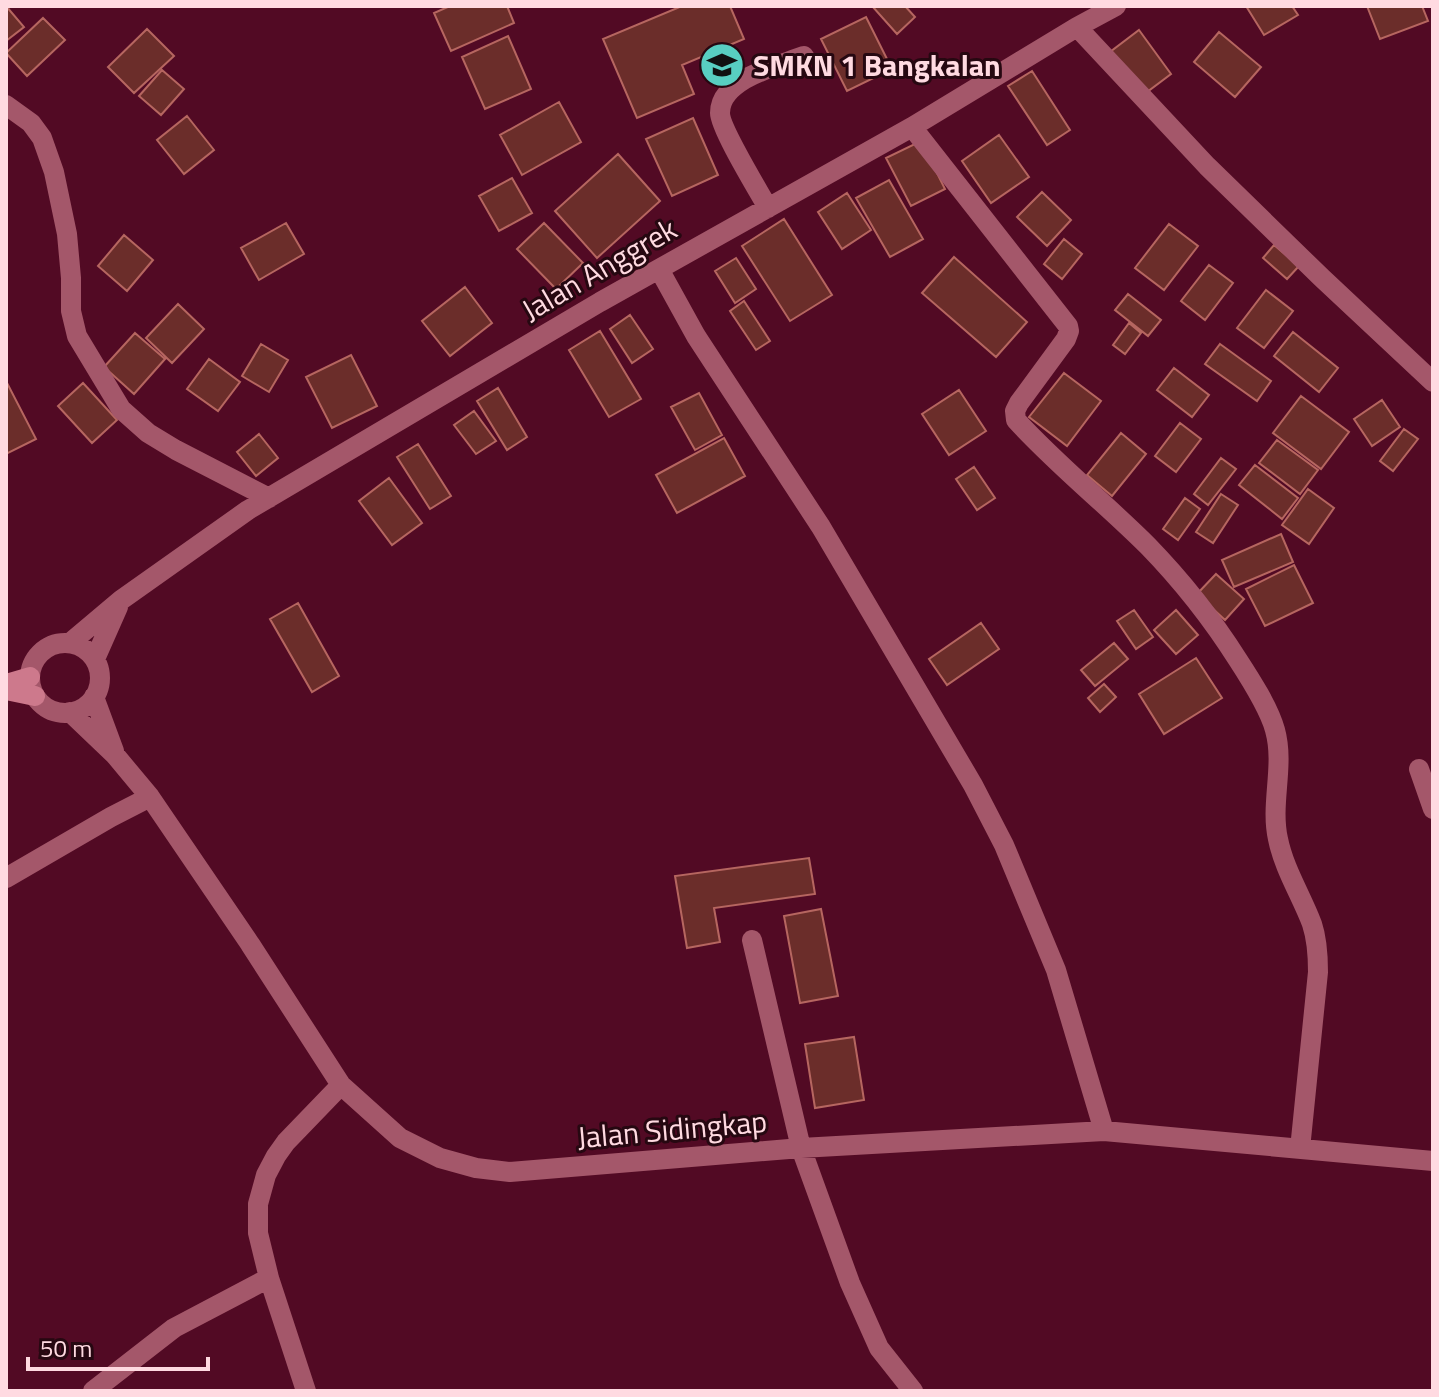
<svg xmlns="http://www.w3.org/2000/svg" width="1439" height="1397" font-family="'Titillium Web',sans-serif">
  <style>
    .building { fill: #6b2d2a; stroke: #b66660; stroke-width: 2 }
    .lines { fill: none; stroke-linecap: round; stroke-linejoin: round }
    .minor { stroke: #a4576a; stroke-width: 20 }
    .major { stroke: #cd798c; stroke-width: 20 }
    .labels { text-anchor: middle; dominant-baseline: central; stroke-width: 6; stroke-linejoin: round; paint-order: stroke }
    .poi-label { font-size: 30px; font-weight: bold; fill: #ffdae1; stroke: #260811; text-anchor: start }
    .street-label { font-size: 30px; fill: #ffdae1; stroke: #260811 }
  </style>
  <rect width="100%" height="100%" fill="#520a24"/>
  <path class="building" d="M6 6 24 27 6 41Z
    M450 6H507L514 23 451 51 434 13Z
    M682 6H730L744 39 682 65 694 94 637 118 603 39Z
    M872 6H905L915 17 897 34Z
    M1246 6H1292L1298 15 1264 35Z
    M1367 6H1422L1428 21 1380 39Z
    M866 17 892 69 847 91 821 39Z
    M43 18 65 40 27 76 6 53Z
    M147 29 174 56 134 93 108 67Z
    M1139 30 1171 74 1143 95 1110 52Z
    M1219 32 1261 67 1235 97 1194 62Z
    M508 36 531 89 485 109 462 57Z
    M162 70 184 89 161 115 139 96Z
    M1032 71 1070 130 1047 145 1008 86Z
    M559 102 581 142 522 175 500 135Z
    M187 116 214 150 184 174 157 140Z
    M693 118 718 175 672 196 646 139Z
    M999 135 1029 177 991 203 962 161Z
    M921 141 945 189 911 206 886 158Z
    M618 154 660 201 597 258 555 211Z
    M512 178 532 213 499 231 479 196Z
    M889 180 923 239 890 257 856 198Z
    M1042 192 1071 220 1047 246 1017 217Z
    M847 193 871 230 842 249 818 212Z
    M784 219 832 295 790 321 742 246Z
    M286 223 304 254 259 280 241 248Z
    M544 223 583 263 556 289 517 249Z
    M1169 224 1198 246 1164 290 1135 268Z
    M124 235 153 260 127 291 98 266Z
    M1064 239 1082 254 1062 279 1044 264Z
    M1274 245 1299 266 1287 279 1263 258Z
    M954 257 1027 322 996 357 922 293Z
    M736 258 756 289 735 303 715 271Z
    M1209 265 1233 283 1205 320 1181 301Z
    M465 287 492 323 450 356 422 321Z
    M1266 290 1293 311 1264 348 1237 328Z
    M1128 294 1161 320 1148 336 1115 310Z
    M744 301 770 341 756 350 730 311Z
    M178 304 204 329 172 363 146 338Z
    M630 315 653 349 632 363 610 329Z
    M1129 323 1141 333 1125 354 1113 345Z
    M600 331 641 399 609 417 569 350Z
    M1293 332 1338 368 1319 392 1274 356Z
    M135 333 165 359 134 394 104 367Z
    M261 344 288 360 269 392 242 376Z
    M1220 344 1271 381 1257 401 1205 364Z
    M351 355 377 406 332 428 306 377Z
    M209 359 240 382 218 411 187 389Z
    M1174 368 1209 395 1192 417 1157 390Z
    M1064 373 1101 401 1067 446 1029 417Z
    M6 381 36 439 6 454Z
    M83 383 117 420 92 443 58 406Z
    M498 388 527 437 507 450 477 401Z
    M959 390 986 431 949 455 922 414Z
    M699 393 722 435 695 450 671 407Z
    M1301 396 1349 432 1321 469 1273 433Z
    M1382 400 1400 427 1372 446 1354 419Z
    M474 411 496 441 476 454 454 425Z
    M1180 423 1201 439 1176 472 1155 456Z
    M1404 429 1418 439 1393 471 1380 461Z
    M1121 433 1146 454 1112 496 1087 475Z
    M259 434 278 458 256 476 237 452Z
    M724 438 745 476 677 513 656 475Z
    M1277 440 1318 470 1300 494 1259 463Z
    M418 444 451 496 430 509 397 457Z
    M1221 458 1236 469 1208 505 1194 494Z
    M1255 465 1298 498 1282 519 1239 485Z
    M974 467 995 498 977 510 956 479Z
    M389 478 422 523 392 545 359 501Z
    M1308 489 1334 508 1309 544 1282 525Z
    M1221 494 1238 505 1213 543 1196 532Z
    M1185 498 1200 509 1178 540 1163 529Z
    M1281 534 1293 562 1234 587 1222 560Z
    M1294 565 1313 603 1265 626 1246 589Z
    M1216 574 1244 599 1225 620 1197 594Z
    M298 603 339 676 312 692 270 619Z
    M1134 610 1153 637 1136 649 1117 621Z
    M1176 610 1198 635 1176 654 1154 630Z
    M981 623 999 649 947 685 929 659Z
    M1114 643 1128 659 1095 686 1081 670Z
    M1196 658 1222 698 1164 734 1139 694Z
    M1104 684 1116 697 1100 712 1088 698Z
    M809 858 815 894 714 908 720 942 687 948 675 876Z
    M821 909 838 996 800 1003 784 916Z
    M854 1037 864 1100 815 1108 805 1044Z"/>
  <g class="lines">
    <path class="minor" d="M1077 27 1207 166 1322 278 1433 382
      M6 105 31 123 42 138 54 172 67 234 71 278V311L77 336 121 409 148 433 176 450 269 498
      M912 127 1068 326 1069 331 1066 339 1019 403 1015 411 1016 420C1057 465 1105 503 1148 546 1182 581 1212 619 1238 660 1251 680 1269 708 1275 730 1285 766 1270 803 1278 839 1284 869 1301 895 1312 924 1317 939 1318 956 1318 972L1300 1149
      M768 208C758 190 720 128 720 113 720 97 732 87 745 79 763 69 785 63 804 56
      M659 269 696 336 821 527 973 785 1004 845 1056 970 1104 1131
      M70 643 121 600 248 510 600 302 912 127 1077 27 1116 6
      M30 678a35 35 0 1 1 70 0a35 35 0 1 1-70 0Z
      M95 659 118 607
      M94 697 114 751
      M70 712 115 755 150 797 250 944 341 1085 400 1138 440 1158 476 1168 510 1172 801 1148 1104 1131 1433 1161
      M1419 769 1433 809
      M6 878 111 817 150 797
      M752 940 801 1148 850 1283 879 1348 913 1391
      M93 1391 174 1328 269 1278
      M306 1391 269 1278 258 1233V1204L266 1175 276 1156 286 1142 341 1085"/>
    <path class="major" d="M6 684 30 677
      M6 690 35 696"/>
  </g>
  <defs>
    <g id="school-disc" transform="scale(2.3)"><circle r="9.5" fill="#58cec1" stroke="#260811"/><path d="M0-5L7-2L0 1L-7-2ZM-4 1L0 2.5L4 1V4Q0 6-4 4Z" fill="#111"/></g>
  </defs>
  <g fill-rule="evenodd">
    <use href="#school-disc" x="722" y="65"/>
  </g>
  <g class="labels">
    <g class="poi-label">
      <text x="753" y="65">SMKN 1 Bangkalan</text>
    </g>
    <g class="street-label">
      <text transform="translate(599 269) rotate(-30)">Jalan Anggrek</text>
      <text transform="translate(672 1129) rotate(-5)">Jalan Sidingkap</text>
    </g>
  </g>
  <rect width="1439" height="1397" fill="none" stroke="#ffdae1" stroke-width="16"/>
  <path d="M28 1357v12h180v-12" fill="none" stroke="#ffdae1" stroke-width="4"/>
  <text x="40" y="1357" font-size="24" fill="#ffdae1" stroke="#260811" stroke-width="6" paint-order="stroke">50 m</text>
</svg>
